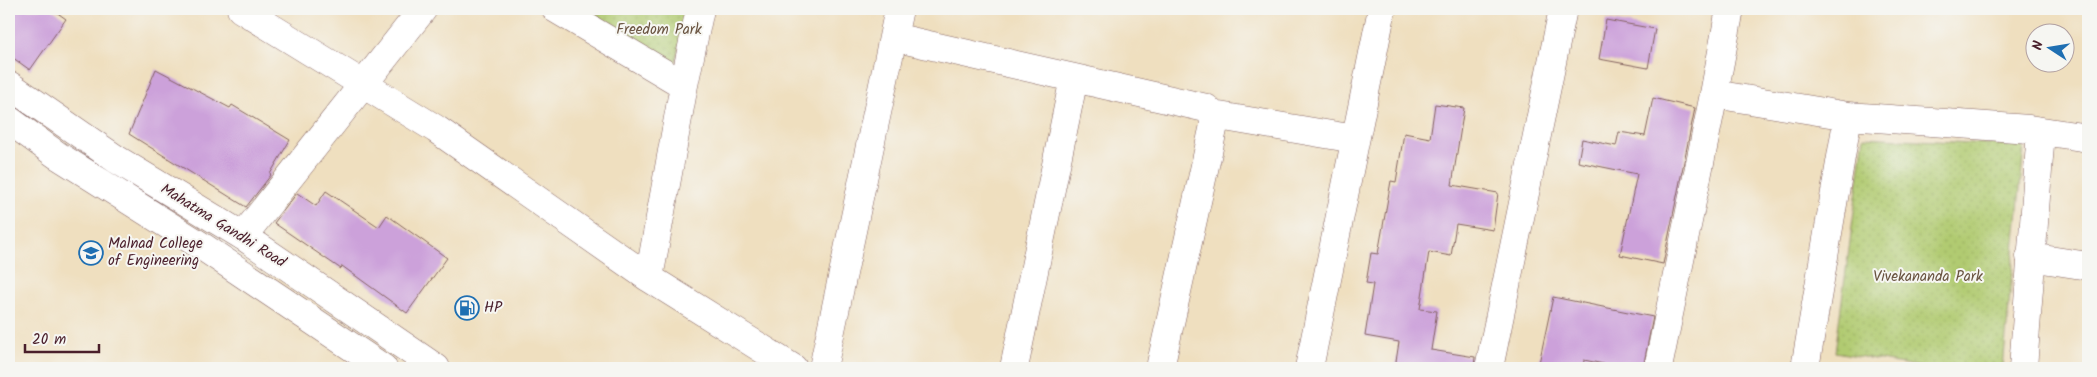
<svg xmlns="http://www.w3.org/2000/svg" width="2097" height="377" font-family="Kalam,sans-serif">
  <style>
    .grass { fill: url(#grass-dots); stroke: #7e754e }
    .building { fill: #cca1da }
    .lines { fill: none; stroke-linecap: round; stroke-linejoin: round }
    .street-casing { stroke: #84625f; stroke-width: 29 }
    .secondary-casing { stroke: #84625f; stroke-width: 29 }
    .street { stroke: #fff; stroke-width: 28 }
    .secondary { stroke: #fff; stroke-width: 28 }
    .labels { text-anchor: middle; dominant-baseline: central; stroke-width: 4; stroke-linejoin: round; paint-order: stroke }
    .park-label { font-size: 15px; fill: #695340; stroke: #f6f6f2 }
    .street-label { font-size: 15px; fill: #4a1f2b; stroke: #f6f6f2 }
    .poi-label { font-size: 15px; fill: #4a1f2b; stroke: #f6f6f2; text-anchor: start }
  </style>
  <defs>
    <pattern id="grass-dots" width="8" height="8" patternUnits="userSpaceOnUse" patternTransform="scale(1.25)"><rect width="8" height="8" fill="#b1cb71"/><path d="M2 2h.1M6 6h.1" fill="none" stroke="#9aae62" stroke-width="1.8" stroke-linecap="round"/></pattern>
  </defs>
  <rect width="100%" height="100%" fill="#f6f6f2"/>
  <filter id="ink" filterUnits="userSpaceOnUse"><feTurbulence type="fractalNoise" baseFrequency=".02" numOctaves="2"/><feDisplacementMap in="SourceGraphic" scale="10" xChannelSelector="R" yChannelSelector="G"/><feConvolveMatrix kernelMatrix="1 2 1 2 8 2 1 2 1" color-interpolation-filters="sRGB"/></filter>
  <filter id="wash" filterUnits="userSpaceOnUse"><feTurbulence type="fractalNoise" baseFrequency=".0096" numOctaves="4" result="noise"/><feDisplacementMap in="SourceGraphic" scale="20" xChannelSelector="R" yChannelSelector="G"/><feGaussianBlur stdDeviation="1.12" result="paint"/><feColorMatrix in="noise" values="0 0 0 0 0 0 0 0 0 0 0 0 0 0 0 0 0 1.4 0 .05"/><feComposite in="paint" operator="in"/></filter>
  <g filter="url(#wash)">
    <rect width="100%" height="100%" fill="#efdfbf"/>
    <path class="grass" d="M586 9H687L675 65Z
      M1864 137 2024 146 2003 368H1926L1835 352Z"/>
    <g id="blocks">
      <path class="building" d="M9 9H52L66 19 30 70 9 55Z
        M1606 20 1655 29 1648 68 1599 59Z
        M156 69 230 108 232 105 290 140 270 174 271 175 246 207 129 134Z
        M1653 98 1695 108 1663 264 1620 255 1637 174 1578 162 1582 139 1616 146 1619 132 1645 136Z
        M1435 104 1464 108 1452 185 1498 193 1493 230 1456 224 1451 256 1429 252 1420 309 1437 311 1431 350 1475 357 1474 368H1395L1399 342 1365 336 1373 284 1366 283 1371 253 1378 254 1391 181 1396 182 1404 133 1430 138Z
        M326 191 379 227 387 215 447 258 407 313 342 266 341 269 274 223 297 193 316 206Z
        M1553 297 1653 317 1643 368H1623L1584 360 1583 368H1538Z"/>
    </g>
  </g>
  <g filter="url(#ink)">
    <use href="#blocks" fill-opacity="0" stroke="#84625f" stroke-width="1"/>
    <g class="lines">
      <g class="street-casing">
        <path id="street" d="M241 9 436 129 649 278 684 85
          M556 9 684 85 700 9
          M1730 9 1714 94 1848 116 1805 368
          M893 37 1074 78
          M1213 115 1355 139
          M1848 116 2029 129 2088 138
          M243 236 423 9
          M2030 257 2088 266
          M649 278 793 368
          M823 368 899 9
          M1014 368 1074 78 1206 108 1213 115 1214 125 1160 368
          M1309 368 1382 9
          M1489 368 1563 9
          M1658 368 1714 94
          M2023 368 2041 131"/>
      </g>
      <g class="secondary-casing">
        <path id="secondary" d="M9 85 116 159 243 236 436 368
          M9 120 57 155 203 247 383 368"/>
      </g>
      <use href="#street" class="street"/>
      <use href="#secondary" class="secondary"/>
    </g>
  </g>
  <defs>
    <g id="university-ring" transform="scale(1.25)"><circle r="9.5" fill="#f6f6f2" stroke="#1f6fb2" stroke-width="1.5"/><path d="M0-5L7-2L0 1L-7-2ZM-4 1L0 2.5L4 1V4Q0 6-4 4Z" fill="#1f6fb2"/></g>
    <g id="fuel-ring" transform="scale(1.25)"><circle r="9.5" fill="#f6f6f2" stroke="#1f6fb2" stroke-width="1.5"/><path d="M-5.5-6h7V0h2V4h1.3V-2.5L3-4.5l.8-.8L6-3V5H2.5V1h-1V6h-7ZM-4.2-4.7v3.2H.2V-4.7Z" fill="#1f6fb2"/></g>
  </defs>
  <g fill-rule="evenodd">
    <use href="#university-ring" x="91" y="253"/>
    <use href="#fuel-ring" x="467" y="308"/>
  </g>
  <g class="labels">
    <g class="park-label">
      <text x="659" y="30">Freedom Park</text>
      <text x="1928" y="277">Vivekananda Park</text>
    </g>
    <g class="street-label">
      <text transform="translate(223 226) rotate(32)">Mahatma Gandhi Road</text>
    </g>
    <g class="poi-label">
      <text x="108" y="244">Malnad College<tspan x="108" dy="17">of Engineering</tspan></text>
      <text x="484" y="308">HP</text>
    </g>
  </g>
  <rect width="2097" height="377" fill="none" stroke="#f6f6f2" stroke-width="30"/>
  <g transform="translate(2050 48) rotate(282)"><circle r="24" fill="#f6f6f2" stroke="#b1a0a2"/>
  <path d="M0-4L9 19L0 12L-9 19Z" fill="#1f6fb2"/>
  <text y="-8" font-size="14" font-weight="bold" text-anchor="middle" fill="#4a1f2b">N</text>
  </g>
  <path d="M25 344v8h74v-8" fill="none" stroke="#4a1f2b" stroke-width="2.5"/>
  <text x="32" y="344" font-size="15" fill="#4a1f2b" stroke="#f6f6f2" stroke-width="4" paint-order="stroke">20 m</text>
</svg>
